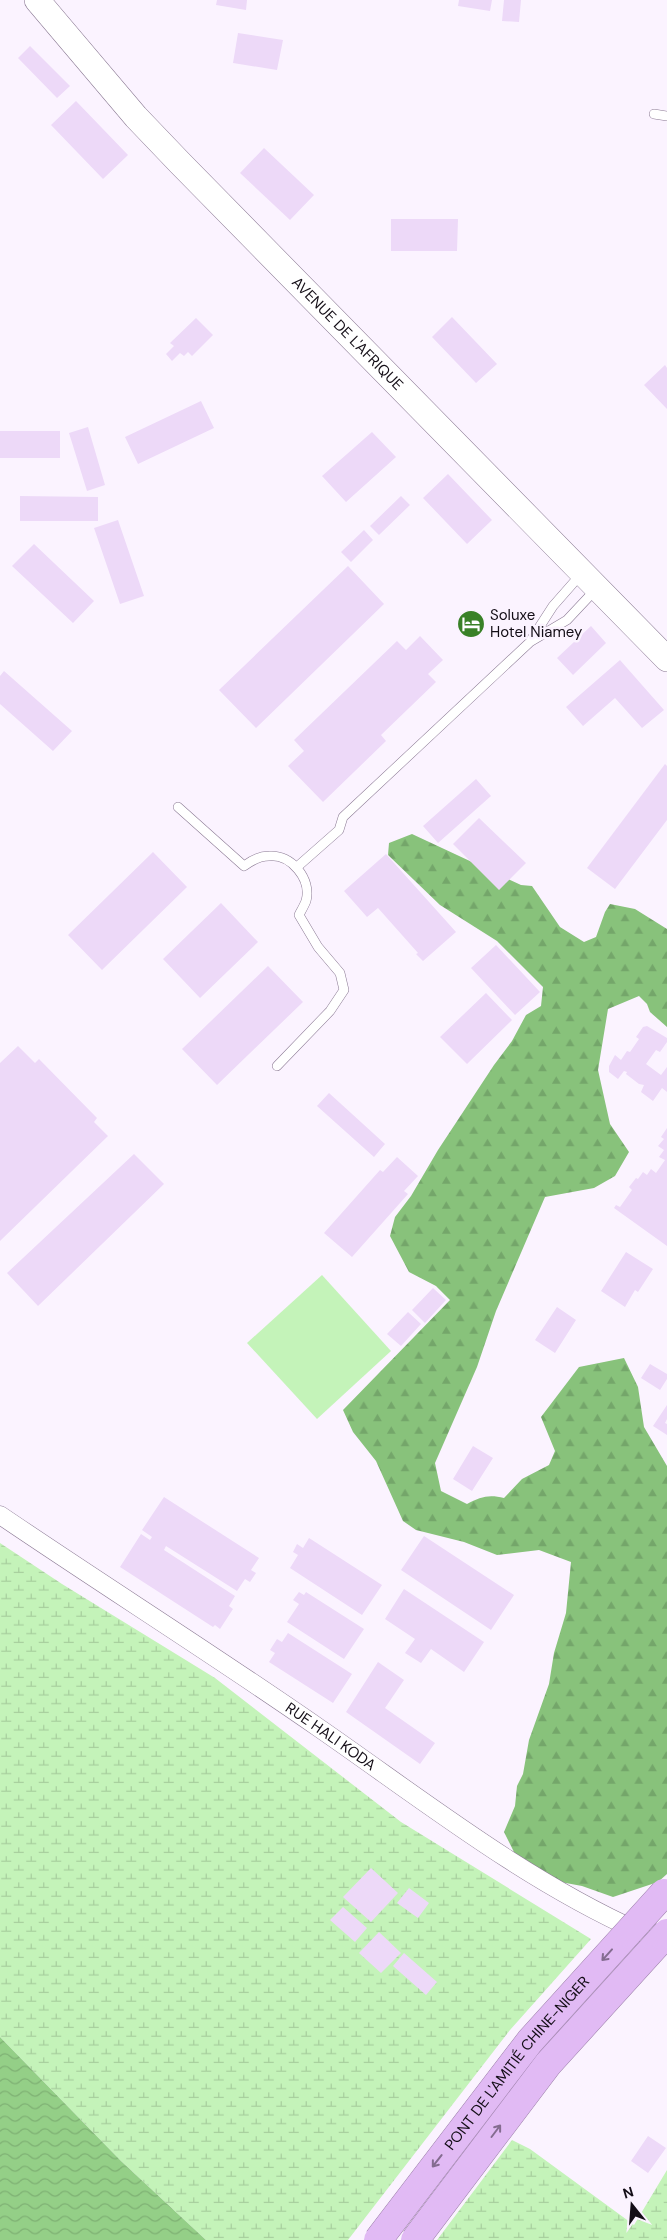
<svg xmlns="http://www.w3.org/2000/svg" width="667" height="2240" font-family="'DM Sans',sans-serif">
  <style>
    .forest { fill: url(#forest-firs) }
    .wetland { fill: url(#wetland-marsh) }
    .pitch { fill: #c4f3b9 }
    .water { fill: url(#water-waves) }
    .building { fill: #edd9f8 }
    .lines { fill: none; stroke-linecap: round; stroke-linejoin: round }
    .lane-casing { stroke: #8b7a94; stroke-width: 10 }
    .street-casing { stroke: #8b7a94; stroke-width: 19 }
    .secondary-casing { stroke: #8b7a94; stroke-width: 26 }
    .lane { stroke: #fff; stroke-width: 9 }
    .street { stroke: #fff; stroke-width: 18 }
    .secondary { stroke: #fff; stroke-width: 25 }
    .highway-bridge-casing { stroke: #997da6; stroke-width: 29; stroke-linecap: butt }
    .highway-bridge { stroke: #e1baf4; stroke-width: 28 }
    .oneway { stroke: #846c90 }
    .labels { text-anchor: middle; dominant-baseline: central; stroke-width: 5; stroke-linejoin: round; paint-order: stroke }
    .street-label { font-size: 15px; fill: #130d16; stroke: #fbf3ff }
    .poi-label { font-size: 15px; fill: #130d16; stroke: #fbf3ff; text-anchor: start }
  </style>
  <defs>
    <pattern id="forest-firs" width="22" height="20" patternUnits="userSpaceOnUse" patternTransform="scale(1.25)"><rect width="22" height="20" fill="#88c27b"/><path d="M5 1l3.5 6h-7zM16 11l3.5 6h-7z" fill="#74a66a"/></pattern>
    <pattern id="wetland-marsh" width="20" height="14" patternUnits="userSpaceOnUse" patternTransform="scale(1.25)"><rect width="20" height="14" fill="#c4f3b9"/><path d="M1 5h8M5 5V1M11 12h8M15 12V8" fill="none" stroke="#a8cf9e"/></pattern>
    <pattern id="water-waves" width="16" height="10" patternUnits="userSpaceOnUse" patternTransform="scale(1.25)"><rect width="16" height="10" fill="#94cf87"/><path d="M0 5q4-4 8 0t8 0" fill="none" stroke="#7fb174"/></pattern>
  </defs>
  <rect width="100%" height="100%" fill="#fbf3ff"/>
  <path class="forest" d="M412 834 521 885 532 886 560 927 584 942 596 937 605 912 610 904 635 909 667 929V1027L650 1012 647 1004 639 996 608 1009 598 1070 610 1124 629 1152 615 1176 594 1188 545 1197 496 1311 477 1367 435 1463 441 1491 467 1504C480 1497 489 1494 504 1498L522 1479 549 1465 555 1451 541 1417 579 1367 624 1358 638 1387 644 1427 667 1466V1874L658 1882 613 1897 582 1886 555 1881 517 1858 504 1832 515 1806 517 1786 523 1774 529 1740 549 1684 554 1653 566 1613 571 1562 539 1550 497 1555 464 1542 416 1530 403 1521 376 1461 353 1432 343 1410 450 1300 436 1286 409 1272 390 1236 395 1217 411 1196 438 1150 494 1065 512 1041 526 1015 541 1006 543 987 497 941 440 905 388 855 389 843Z"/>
  <path class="wetland" d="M0 1543 62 1584 215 1678 401 1822 591 1939 510 2030 348 2240H206L121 2161 0 2037Z
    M512 2140 530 2149 634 2225 667 2170V2240H437Z"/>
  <path class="pitch" d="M322 1275 391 1351 317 1419 247 1343Z"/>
  <path class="water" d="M0 2037 121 2161 206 2240H0Z"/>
  <path class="building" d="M217 0H247L246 10 216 5Z
    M459 0H492L490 11 458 6Z
    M504 0H521L519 22 502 21Z
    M238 33 283 40 277 70 233 63Z
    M30 46 70 86 57 98 18 58Z
    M76 101 128 155 103 179 51 125Z
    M264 148 314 195 290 220 240 173Z
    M391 219H458L457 251H391Z
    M452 317 497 364 476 383 432 337Z
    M196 318 213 335 192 356 188 352 184 356 180 353 172 361 166 354 174 346 170 343Z
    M665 365 667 368V409L644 385Z
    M201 401 214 428 138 464 125 437Z
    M88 427 105 485 87 491 69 433Z
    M0 431H60V458H0Z
    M372 432 396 457 346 502 322 476Z
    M448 474 492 520 467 544 423 498Z
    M20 496 98 497V521H20Z
    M401 496 410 505 379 535 370 526Z
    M118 520 144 596 120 604 94 528Z
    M364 530 373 540 351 562 341 552Z
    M34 544 94 601 73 623 12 566Z
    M348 566 384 604 256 728 219 690Z
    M591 626 606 643 573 675 557 658Z
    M420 636 443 660 428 674 436 682 381 735 386 741 323 802 288 766 304 751 294 740 397 641 406 650Z
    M620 660 664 710 642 728 615 698 583 726 566 707Z
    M4 671 72 731 53 751 0 704V676Z
    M665 764 667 766V820L615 889 587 868Z
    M476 779 491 796 438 843 423 826Z
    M479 818 526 863 499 890 453 844Z
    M153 852 187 887 102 970 68 935Z
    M386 854 456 932 423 961 416 954 418 953 378 908 367 917 344 891Z
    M221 903 258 942 200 998 163 959Z
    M496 945 540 992 515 1015 471 968Z
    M268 966 303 1002 217 1085 182 1049Z
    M486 993 512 1020 467 1064 440 1037Z
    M647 1026 667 1038V1042L660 1052 656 1050 646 1064 661 1075 667 1067V1092L662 1088 653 1101 641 1092 644 1085 639 1084 626 1074 627 1072 624 1071 618 1079 609 1072V1066L615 1055 621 1060 627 1051 630 1052 639 1039 636 1037 643 1027Z
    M18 1046 35 1063 39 1059 97 1118 94 1122 108 1136 0 1241V1063Z
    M329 1093 385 1144 374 1157 317 1106Z
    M667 1128V1246L614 1208 616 1205 620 1207 632 1190 629 1187 636 1178 638 1179 643 1172 647 1175 651 1169 656 1173 665 1160 659 1157 664 1150 658 1146 664 1139 661 1137Z
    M134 1154 164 1184 38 1306 7 1273Z
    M397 1157 418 1176 404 1191 408 1194 352 1257 324 1233 380 1170 383 1172Z
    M626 1252 653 1269 638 1292 635 1290 625 1307 601 1291Z
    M433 1288 446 1300 425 1323 412 1310Z
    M557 1307 576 1320 555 1353 535 1340Z
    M408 1312 421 1324 401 1346 387 1334Z
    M650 1364 667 1374V1379L660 1390 641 1378Z
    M667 1405V1419L665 1423 667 1424V1435L653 1426Z
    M473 1446 493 1458 472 1491 453 1479Z
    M164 1497 259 1558 251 1570 256 1573 250 1582 245 1579 237 1591 166 1546 164 1550 235 1596 229 1606 233 1609 220 1629 215 1625 213 1627 120 1567 141 1534 150 1540 152 1537 142 1530Z
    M424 1536 514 1595 491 1630 401 1570Z
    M309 1538 382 1585 362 1615 290 1568 298 1555 293 1552 297 1544 303 1548Z
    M404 1589 484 1642 464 1672 431 1649 421 1663 405 1653 415 1639 385 1619Z
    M299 1592 304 1595 306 1592 364 1629 344 1659 287 1622 299 1604 293 1600Z
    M288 1633 352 1674 333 1703 269 1662 275 1653 270 1650 277 1639 282 1642Z
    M378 1662 404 1680 385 1708 435 1743 420 1764 346 1712Z
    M371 1868 398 1893 371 1922 343 1897Z
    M409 1888 429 1903 418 1918 397 1903Z
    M343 1907 367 1928 355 1942 330 1920Z
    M379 1932 401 1953 381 1973 359 1953Z
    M404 1953 437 1982 426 1995 393 1966Z
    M648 2136 666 2148 648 2173 631 2161Z"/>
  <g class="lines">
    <g class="lane-casing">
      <path id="lane" d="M654 114 667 116
        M531 640 553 606 582 573
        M178 807 244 866C252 860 259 856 269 856 291 854 312 879 306 901 304 906 301 911 299 915L318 947 340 973 344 990 330 1011 277 1066
        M297 867 339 830 343 817 530 642 567 620 597 588"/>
    </g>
    <g class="street-casing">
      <g id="street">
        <path id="s1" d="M0 1515C106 1587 214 1655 319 1728 423 1800 524 1880 640 1932"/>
      </g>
    </g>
    <g class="secondary-casing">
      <g id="secondary">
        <path id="s2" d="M37 0 136 117 180 163 667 659"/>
      </g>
    </g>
    <use href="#lane" class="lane"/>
    <use href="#street" class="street"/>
    <use href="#secondary" class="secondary"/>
    <g class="highway-bridge-casing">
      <g id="highway-bridge">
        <path id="s3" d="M378 2240 530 2041 664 1893"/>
        <path d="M415 2240 548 2064 667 1933"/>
      </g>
    </g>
    <use href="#highway-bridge" class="highway-bridge"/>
  </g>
  <defs><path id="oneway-shaft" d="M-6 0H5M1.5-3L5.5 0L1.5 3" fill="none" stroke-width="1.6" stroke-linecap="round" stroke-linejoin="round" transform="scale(1.25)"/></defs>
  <g class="oneway">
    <use href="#oneway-shaft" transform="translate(607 1955) rotate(132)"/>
    <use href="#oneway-shaft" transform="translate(496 2131) rotate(-53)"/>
    <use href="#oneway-shaft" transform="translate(437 2161) rotate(128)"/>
  </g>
  <defs>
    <g id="hotel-disc" transform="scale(1.4375)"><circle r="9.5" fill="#398127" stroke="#fbf3ff"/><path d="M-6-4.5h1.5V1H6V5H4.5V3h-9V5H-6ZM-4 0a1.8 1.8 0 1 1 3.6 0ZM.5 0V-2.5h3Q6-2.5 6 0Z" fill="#fff"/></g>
  </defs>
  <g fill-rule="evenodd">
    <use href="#hotel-disc" x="471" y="624"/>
  </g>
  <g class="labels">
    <g class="street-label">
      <text stroke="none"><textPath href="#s2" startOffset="456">AVENUE DE L'AFRIQUE</textPath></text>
      <text stroke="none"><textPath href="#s1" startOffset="398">RUE HALI KODA</textPath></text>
      <text stroke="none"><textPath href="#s3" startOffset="225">PONT DE L'AMITIÉ CHINE-NIGER</textPath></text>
    </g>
    <g class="poi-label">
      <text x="490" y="615">Soluxe<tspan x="490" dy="17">Hotel Niamey</tspan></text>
    </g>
  </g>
  <g transform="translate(632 2205) rotate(343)" stroke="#fbf3ff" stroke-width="4" paint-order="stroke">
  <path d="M0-4L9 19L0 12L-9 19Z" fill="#130d16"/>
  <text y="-8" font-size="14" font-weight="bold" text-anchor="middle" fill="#130d16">N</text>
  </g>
</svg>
